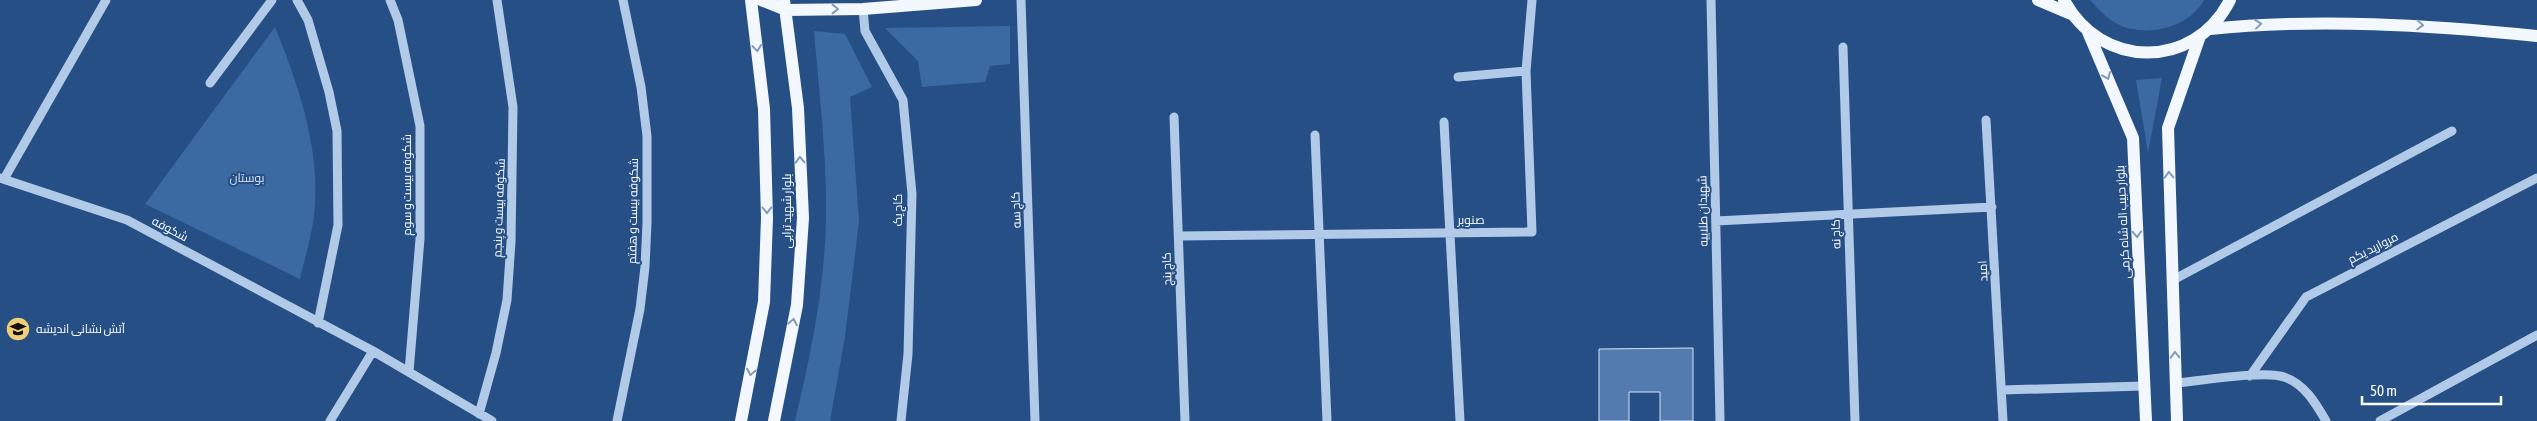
<svg xmlns="http://www.w3.org/2000/svg" width="2537" height="421" font-family="'Asap Condensed',Cairo,sans-serif">
  <style>
    .green { fill: #3b69a2 }
    .building { fill: #537baf; stroke: #d5e4f6 }
    .lines { fill: none; stroke-linecap: round; stroke-linejoin: round }
    .minor { stroke: #b1cae8; stroke-width: 9 }
    .major { stroke: #f3f7fe; stroke-width: 12 }
    .oneway { stroke: #829bbb }
    .labels { text-anchor: middle; dominant-baseline: central; stroke-width: 4; stroke-linejoin: round; paint-order: stroke }
    .park-label { font-size: 12px; fill: #d5e4f6; stroke: #265085 }
    .street-label { font-size: 12px; fill: #fff; stroke: #265085 }
    .poi-label { font-size: 12px; fill: #fff; stroke: #265085; text-anchor: start }
  </style>
  <rect width="100%" height="100%" fill="#265085"/>
  <path class="green" d="M2090 0H2204C2189 27 2152 36 2124 27 2110 22 2100 11 2090 0Z
    M1010 26V64L990 66 985 82 922 87 918 61 885 28Z
    M275 27C300 89 323 156 313 223 310 242 304 261 300 279L145 204Z
    M814 31 845 34 872 87 850 97 859 221 845 337 830 421H795C811 354 825 286 826 217 827 155 819 92 814 31Z
    M2162 78 2148 153 2136 80Z"/>
  <path class="building" d="M1693 348V421H1660V392H1629V421H1599V349Z"/>
  <g class="lines">
    <path class="minor" d="M297 0 308 20 329 92 337 131 338 225 318 323
      M390 0 398 20 420 126V239L409 372
      M1021 0 1035 421
      M1711 0 1720 421
      M863 9 865 31 903 100 912 194 908 354 901 421
      M1843 47 1855 421
      M1458 77 1526 71
      M210 83 272 0
      M1174 117 1185 421
      M1986 120 2003 421
      M1444 122 1460 421
      M1315 135 1327 421
      M0 178 127 220 373 351 492 421
      M4 179 106 0
      M1716 221 1992 207
      M1179 236 1532 232 1526 71 1532 0
      M2173 280 2452 131
      M2250 376 2306 297 2537 178
      M2176 383C2199 381 2266 370 2284 377 2305 384 2316 404 2326 421
      M2002 390 2144 386
      M479 414 496 353 507 300 511 242 513 107 497 0
      M330 421 373 351
      M617 421 640 309 645 267 647 223V136L641 87 623 0
      M2380 421 2537 335"/>
    <path class="major" d="M761 0 786 10 863 9 976 0
      M2038 0 2071 14
      M2064 0C2100 69 2194 71 2230 0
      M2210 29C2319 18 2428 25 2537 36
      M2088 32 2133 138 2146 421
      M741 421 764 302 767 218 764 109 751 0
      M774 421 797 305 803 218 798 108 784 0
      M2177 421 2168 128 2200 36"/>
  </g>
  <defs><path id="oneway-chevron" d="M-2-3.5L2.5 0L-2 3.5" fill="none" stroke-width="1.6" stroke-linecap="round" stroke-linejoin="round" transform="scale(1.25)"/></defs>
  <g class="oneway">
    <use href="#oneway-chevron" transform="translate(835 9)"/>
    <use href="#oneway-chevron" transform="translate(2258 24) rotate(-6)"/>
    <use href="#oneway-chevron" transform="translate(2420 25) rotate(3)"/>
    <use href="#oneway-chevron" transform="translate(757 48) rotate(83)"/>
    <use href="#oneway-chevron" transform="translate(2107 76) rotate(67)"/>
    <use href="#oneway-chevron" transform="translate(800 160) rotate(-92)"/>
    <use href="#oneway-chevron" transform="translate(2169 175) rotate(-92)"/>
    <use href="#oneway-chevron" transform="translate(767 210) rotate(89)"/>
    <use href="#oneway-chevron" transform="translate(2137 234) rotate(87)"/>
    <use href="#oneway-chevron" transform="translate(793 322) rotate(-79)"/>
    <use href="#oneway-chevron" transform="translate(2175 355) rotate(-92)"/>
    <use href="#oneway-chevron" transform="translate(751 372) rotate(101)"/>
  </g>
  <defs>
    <g id="school-disc" transform="scale(1.25)"><circle r="9.5" fill="#f1ce76" stroke="#265085"/><path d="M0-5L7-2L0 1L-7-2ZM-4 1L0 2.5L4 1V4Q0 6-4 4Z" fill="#111"/></g>
  </defs>
  <g fill-rule="evenodd">
    <use href="#school-disc" x="18" y="329"/>
  </g>
  <g class="labels">
    <g class="park-label">
      <text x="247" y="178">بوستان</text>
    </g>
    <g class="street-label">
      <text transform="translate(407 185) rotate(-90)">شکوفه بیست و سوم</text>
      <text transform="translate(499 208) rotate(-88)">شکوفه بیست و پنجم</text>
      <text transform="translate(898 210) rotate(-90)">کاج یک</text>
      <text transform="translate(1016 210) rotate(-92)">کاج سه</text>
      <text transform="translate(633 211) rotate(-89)">شکوفه بیست و هفتم</text>
      <text transform="translate(787 211) rotate(-90)">بلوار شهید ترابی</text>
      <text transform="translate(1703 211) rotate(-91)">شهیدان طلاییه</text>
      <text x="1471" y="220">صنوبر</text>
      <text transform="translate(2123 222) rotate(-93)">بلوار حبیب اله شاه کرمی</text>
      <text transform="translate(170 229) rotate(28)">شکوفه</text>
      <text transform="translate(1836 234) rotate(-92)">کاج نه</text>
      <text transform="translate(2373 248) rotate(-27)">مروارید یکم</text>
      <text transform="translate(1167 269) rotate(-92)">کاج پنج</text>
      <text transform="translate(1983 271) rotate(-93)">امید</text>
    </g>
    <g class="poi-label">
      <text x="36" y="329">آتش نشانی اندیشه</text>
    </g>
  </g>
  <path d="M2362 396v8h139v-8" fill="none" stroke="#ffffff" stroke-width="2.5"/>
  <text x="2370" y="396" font-size="15" fill="#ffffff" stroke="#265085" stroke-width="4" paint-order="stroke">50 m</text>
</svg>
